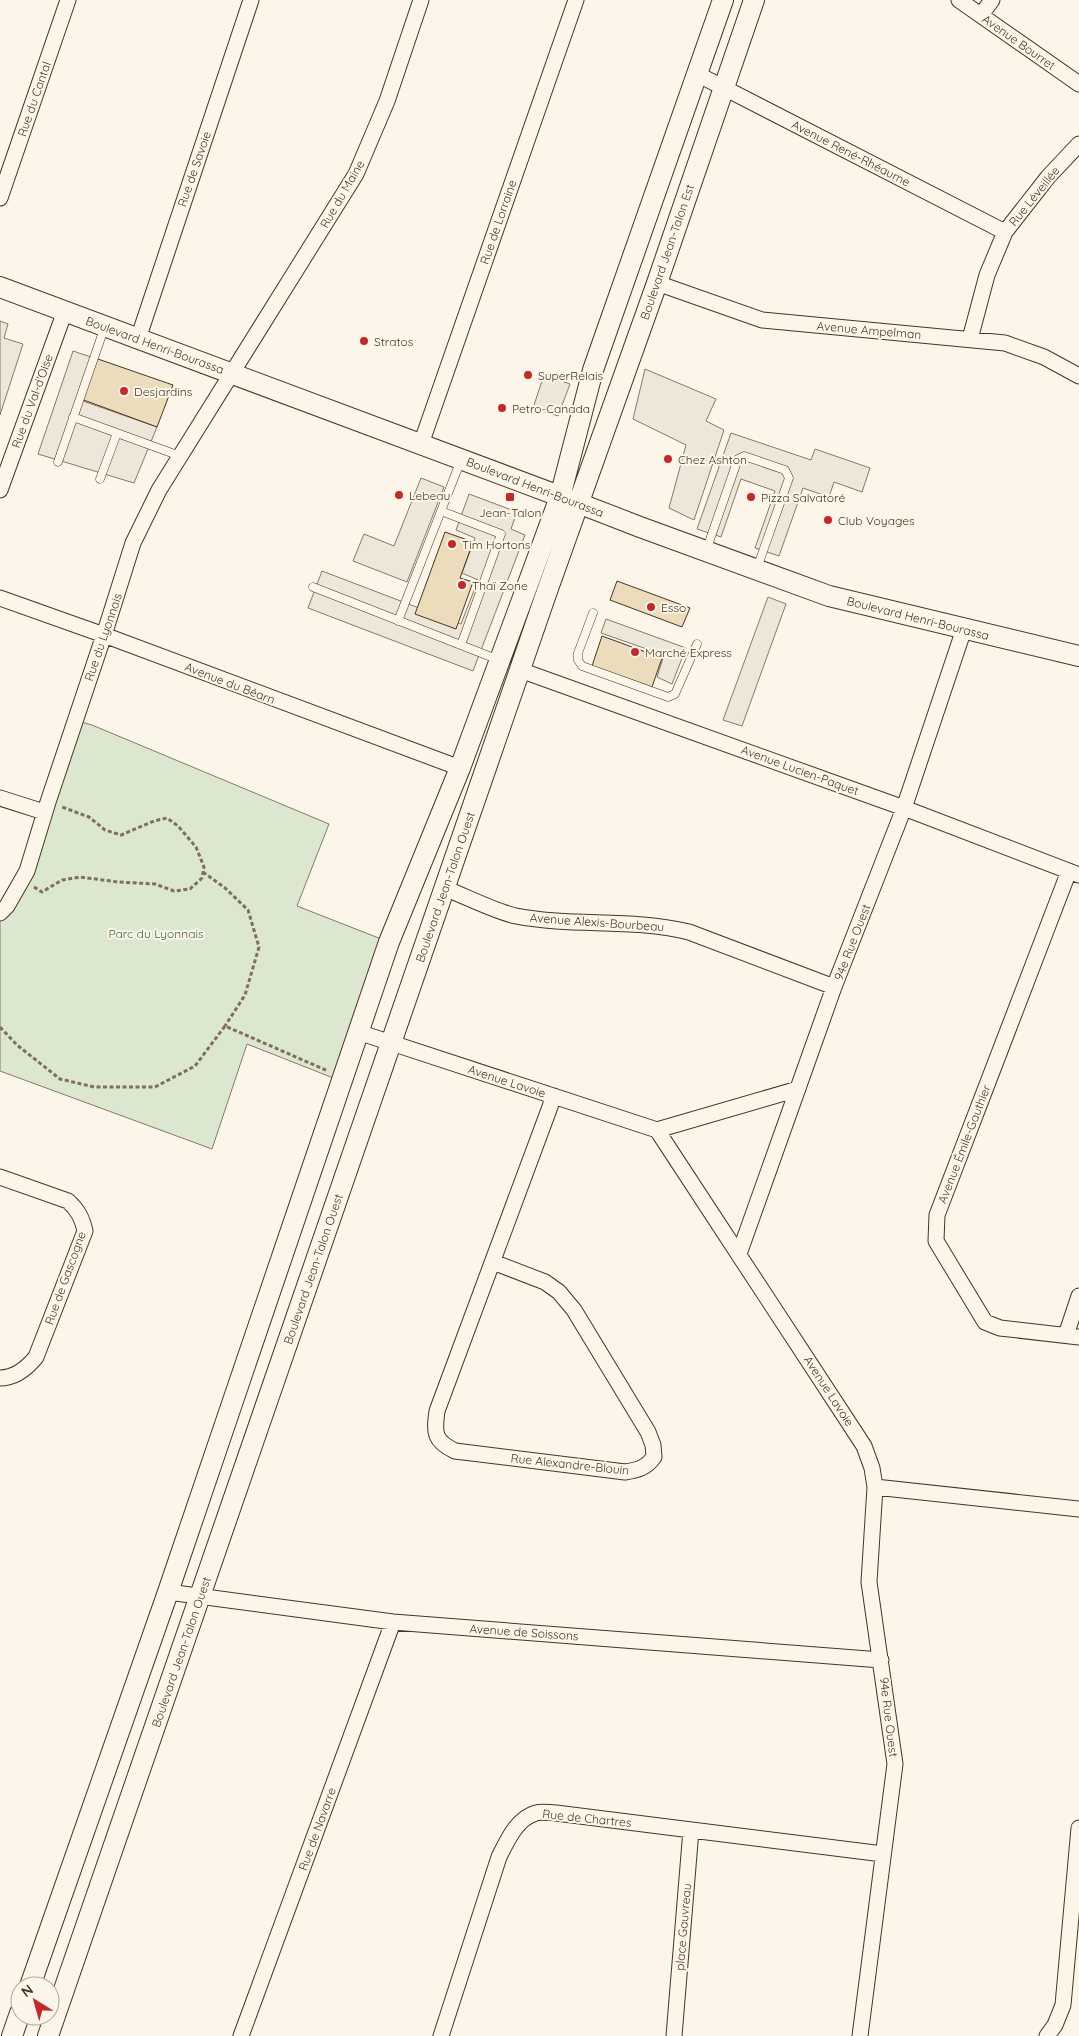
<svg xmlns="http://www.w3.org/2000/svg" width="1079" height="2036" font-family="Quicksand,sans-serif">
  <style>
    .green { fill: #dce7d0; stroke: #887966 }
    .parking { fill: #ede7d9; stroke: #887966 }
    .building { fill: #ecdcbc; stroke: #4a3520 }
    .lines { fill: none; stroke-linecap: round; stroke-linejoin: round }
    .lane-casing { stroke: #4a3520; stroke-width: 9 }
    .street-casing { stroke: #4a3520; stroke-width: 17 }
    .secondary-casing { stroke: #4a3520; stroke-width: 22 }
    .path { stroke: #7f6f5c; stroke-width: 3; stroke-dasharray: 4 2.5; stroke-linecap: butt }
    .lane { stroke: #fbf6e9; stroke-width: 8 }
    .street { stroke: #fbf6e9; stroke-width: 15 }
    .secondary { stroke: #fbf6e9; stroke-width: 20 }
    .poi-dot { fill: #c62828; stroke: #fbf6e9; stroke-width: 2 }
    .labels { text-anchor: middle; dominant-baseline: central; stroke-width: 4; stroke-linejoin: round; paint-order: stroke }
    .street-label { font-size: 12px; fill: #4a3520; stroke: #fbf6e9 }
    .poi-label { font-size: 12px; fill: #4a3520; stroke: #fbf6e9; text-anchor: start }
    .park-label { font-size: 12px; fill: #436837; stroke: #fbf6e9 }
  </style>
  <rect width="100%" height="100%" fill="#fbf6e9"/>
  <path class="green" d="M74 720 92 725 329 824 297 906 389 942 341 1081 247 1044 212 1149 0 1071V913L7 906Z"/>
  <path class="parking" d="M0 321 8 324 4 338 23 344 0 415Z
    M73 351 94 358 80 400 157 427 134 483 38 454Z
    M645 369 716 399 706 421 724 430 694 520 669 508 686 445 633 419Z
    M544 375 570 384 558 416 533 408Z
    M731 433 811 460 815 449 870 468 862 492 834 482 829 497 803 488 779 556 755 548 775 491 741 479 721 537 697 529Z
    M421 478 444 487 407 582 353 561 364 534 394 546Z
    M469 494 517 512 511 529 525 535 473 671 308 608 322 571 461 624 478 580 462 573 475 538 456 530Z
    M768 597 786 604 742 726 723 720Z
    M606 619 686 648 672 684 657 677 664 655 601 633Z"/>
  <path class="building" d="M95 358 173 385 157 427 81 399Z
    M445 532 473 542 460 578 473 582 456 629 415 614Z
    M617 581 690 608 682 627 610 600Z
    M602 636 662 658 652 687 592 666Z"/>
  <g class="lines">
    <g class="lane-casing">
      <path id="lane" d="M73 417 180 456
        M58 462 105 326
        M100 479 117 433
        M441 511 501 534 461 645
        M706 551 738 459 744 456 785 470 789 478 757 568
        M313 587 499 660
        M593 613 578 653V660L582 666 668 697 675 694 697 644
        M398 621 461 460"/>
    </g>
    <g class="street-casing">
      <path id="street" d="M959 0 1079 84
        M981 15 992 0
        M697 74 1005 232
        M0 198 68 0
        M657 283 762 320 1005 343 1044 357 1079 376
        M138 339 251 0
        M970 339 987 275 1005 232 1048 177 1079 144
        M421 444 576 0
        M0 490 65 311
        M0 598 104 635 460 768
        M520 670 904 808 1079 875
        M0 798 44 812
        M1069 871 937 1215 936 1241 985 1322 1000 1328 1079 1337
        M444 888C465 896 496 912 516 916 573 927 632 918 689 932L834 987
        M0 913 7 906 27 871 48 802 104 635 133 543 159 490 356 174 387 101 421 0
        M358 1032 657 1130 864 1446 872 1468 875 1487 1079 1509
        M657 1130 798 1089
        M0 1177 68 1201C78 1210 82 1218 85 1231L36 1357C27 1368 16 1378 0 1378
        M739 1254 834 987 904 808 964 629
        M493 1262 545 1282 559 1292 574 1310 648 1432 653 1445 654 1457C646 1468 638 1470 625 1472L455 1451C434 1441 434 1433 437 1411L554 1096
        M1066 1335 1079 1296
        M168 1592 393 1622 881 1660
        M241 2036 393 1622
        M441 2036 499 1857C507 1841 517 1818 536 1813 542 1811 550 1813 556 1813L883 1854
        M674 2036 691 1830
        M860 2036 895 1764 869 1582 875 1487
        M1047 2036 1055 2025 1063 2005 1079 1828"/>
    </g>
    <g class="secondary-casing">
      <path id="secondary" d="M0 287 578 503 640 527 829 596 1079 656
        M30 1986 168 1592 389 942 460 768 560 497 593 370 723 0
        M12 2036 20 2013
        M48 2036 545 597 657 283 754 0"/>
    </g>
    <path class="path" d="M203 872 225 888 248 910 259 947 245 995 225 1026
      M34 887 42 892 62 880 80 877 118 882 155 884 174 891 190 889 202 878 204 867 196 847 178 826 167 818 154 821 121 835 105 830 89 817 62 807
      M0 1027 17 1045 60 1079 94 1087H155L195 1066 225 1026 328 1071"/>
    <use href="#lane" class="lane"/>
    <use href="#street" class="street"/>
    <use href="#secondary" class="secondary"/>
  </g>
  <g class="poi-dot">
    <circle cx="364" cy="341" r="5"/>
    <circle cx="528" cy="375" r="5"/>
    <circle cx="124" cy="391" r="5"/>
    <circle cx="502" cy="408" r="5"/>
    <circle cx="668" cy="459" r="5"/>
    <circle cx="399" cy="495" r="5"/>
    <rect x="505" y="492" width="10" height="10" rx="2.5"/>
    <circle cx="751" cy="497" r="5"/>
    <circle cx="828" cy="520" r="5"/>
    <circle cx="452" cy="544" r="5"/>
    <circle cx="462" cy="585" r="5"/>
    <circle cx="651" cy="607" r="5"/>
    <circle cx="635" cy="652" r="5"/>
  </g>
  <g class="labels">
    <g class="street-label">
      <text transform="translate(1019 42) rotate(35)">Avenue Bourret</text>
      <text transform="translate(34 99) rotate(-71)">Rue du Cantal</text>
      <text transform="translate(851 153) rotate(27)">Avenue René-Rhéaume</text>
      <text transform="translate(194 169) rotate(-71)">Rue de Savoie</text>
      <text transform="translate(342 194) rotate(-60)">Rue du Maine</text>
      <text transform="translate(1034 196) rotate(-51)">Rue Léveillée</text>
      <text transform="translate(498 222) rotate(-71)">Rue de Lorraine</text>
      <text transform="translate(667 252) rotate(-71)">Boulevard Jean-Talon Est</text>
      <text transform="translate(869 330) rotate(5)">Avenue Ampelman</text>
      <text transform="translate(155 345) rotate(20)">Boulevard Henri-Bourassa</text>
      <text transform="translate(32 401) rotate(-70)">Rue du Val-d'Oise</text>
      <text transform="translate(535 487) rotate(21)">Boulevard Henri-Bourassa</text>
      <text transform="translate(918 618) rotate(14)">Boulevard Henri-Bourassa</text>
      <text transform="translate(103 637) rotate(-71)">Rue du Lyonnais</text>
      <text transform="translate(230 683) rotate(21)">Avenue du Béarn</text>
      <text transform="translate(800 770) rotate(20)">Avenue Lucien-Paquet</text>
      <text transform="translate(445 887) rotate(-71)">Boulevard Jean-Talon Ouest</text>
      <text transform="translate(597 922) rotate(4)">Avenue Alexis-Bourbeau</text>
      <text transform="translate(852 942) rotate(-69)">94e Rue Ouest</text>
      <text transform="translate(507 1081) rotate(18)">Avenue Lavoie</text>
      <text transform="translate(964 1144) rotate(-69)">Avenue Émile-Gauthier</text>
      <text transform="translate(313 1269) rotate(-71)">Boulevard Jean-Talon Ouest</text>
      <text transform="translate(65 1278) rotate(-70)">Rue de Gascogne</text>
      <text transform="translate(829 1391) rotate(57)">Avenue Lavoie</text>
      <text transform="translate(570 1464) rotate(6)">Rue Alexandre-Blouin</text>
      <text transform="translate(524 1632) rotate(4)">Avenue de Soissons</text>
      <text transform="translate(181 1652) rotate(-71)">Boulevard Jean-Talon Ouest</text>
      <text transform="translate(889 1717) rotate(83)">94e Rue Ouest</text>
      <text transform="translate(587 1818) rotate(6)">Rue de Chartres</text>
      <text transform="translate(317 1829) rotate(-70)">Rue de Navarre</text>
      <text transform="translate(683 1927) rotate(-85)">place Gauvreau</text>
    </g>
    <g class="poi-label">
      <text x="374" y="341">Stratos</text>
      <text x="538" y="375">SuperRelais</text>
      <text x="134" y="391">Desjardins</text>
      <text x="512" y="408">Petro-Canada</text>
      <text x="678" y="459">Chez Ashton</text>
      <text x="409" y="495">Lebeau</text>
      <text x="761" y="497">Pizza Salvatoré</text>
      <text x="510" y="512" text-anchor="middle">Jean-Talon</text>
      <text x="838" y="520">Club Voyages</text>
      <text x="462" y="544">Tim Hortons</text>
      <text x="472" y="585">Thaï Zone</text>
      <text x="661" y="607">Esso</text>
      <text x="645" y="652">Marché Express</text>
    </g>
    <g class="park-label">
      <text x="156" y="933">Parc du Lyonnais</text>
    </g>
  </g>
  <g transform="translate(35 2001) rotate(323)"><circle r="24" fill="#fbf6e9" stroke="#b4a999"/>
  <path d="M0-4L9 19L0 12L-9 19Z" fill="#c62828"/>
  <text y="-8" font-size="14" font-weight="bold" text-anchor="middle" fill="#4a3520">N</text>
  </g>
</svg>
